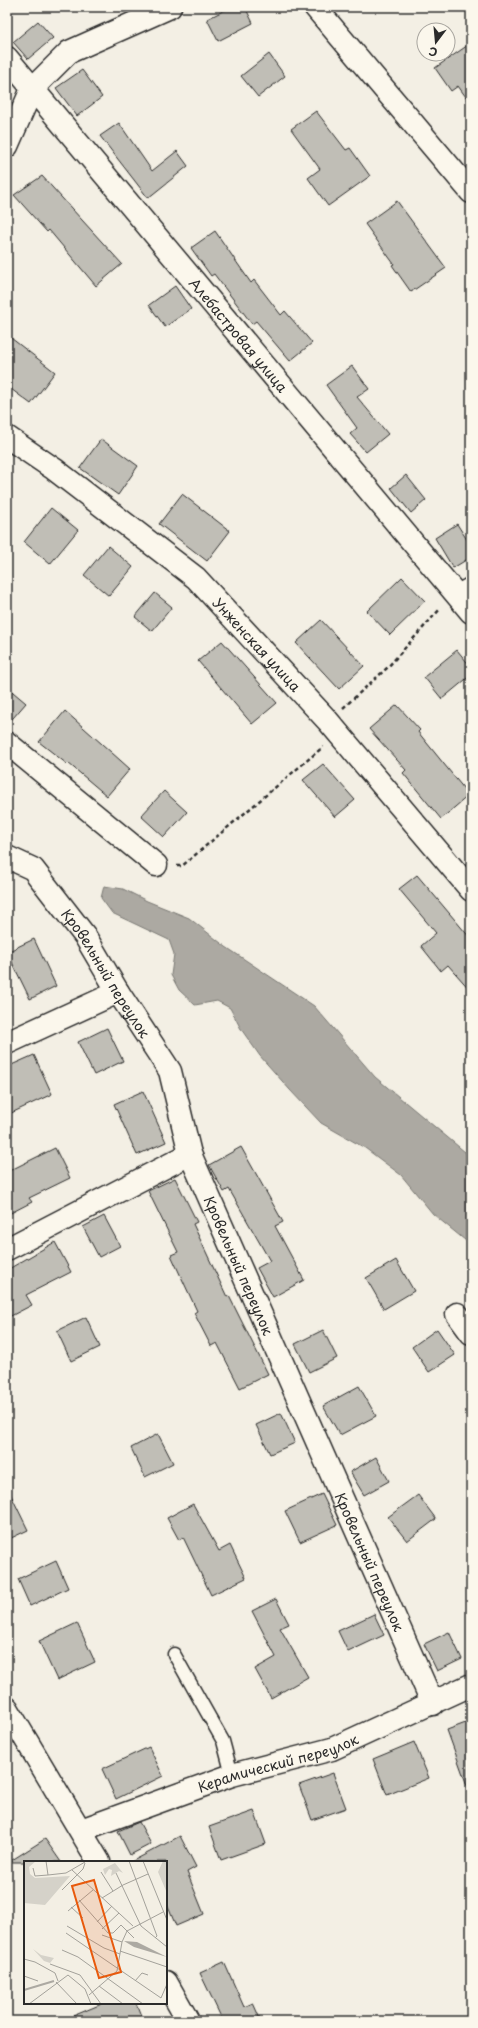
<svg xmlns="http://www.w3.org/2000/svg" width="478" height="2028" font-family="'Playpen Sans',sans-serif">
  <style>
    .water { fill: #aca9a2; stroke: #787772 }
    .building { fill: #c0beb6; stroke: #2b2b2b }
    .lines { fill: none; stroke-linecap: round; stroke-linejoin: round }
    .lane-casing { stroke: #2b2b2b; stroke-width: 15 }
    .street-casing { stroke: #2b2b2b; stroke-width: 25 }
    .path { stroke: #2b2b2b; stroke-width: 2.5; stroke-dasharray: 4 3; stroke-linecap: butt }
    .lane { stroke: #fbf7ec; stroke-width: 12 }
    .street { stroke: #fbf7ec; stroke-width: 22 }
    .labels { text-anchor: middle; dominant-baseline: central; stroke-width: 3; stroke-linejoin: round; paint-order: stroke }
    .street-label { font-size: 14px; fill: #2b2b2b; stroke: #fbf7ec }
    .inset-river { fill: none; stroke: #aca9a2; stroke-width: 2 }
    .inset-road { fill: none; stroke: #a3a19a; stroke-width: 1 }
    .view { fill: #e8590c; fill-opacity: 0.15; stroke: #e8590c; stroke-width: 2 }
    .inset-edge { fill: none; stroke: #2b2b2b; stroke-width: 2 }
  </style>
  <rect width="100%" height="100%" fill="#f3efe4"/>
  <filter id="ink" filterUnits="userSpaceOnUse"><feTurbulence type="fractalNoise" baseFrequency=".025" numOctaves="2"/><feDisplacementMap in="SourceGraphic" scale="8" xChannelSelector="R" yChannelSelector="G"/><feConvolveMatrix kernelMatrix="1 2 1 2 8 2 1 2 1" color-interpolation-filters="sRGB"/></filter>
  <g filter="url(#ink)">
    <path class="water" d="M104 886 123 889 147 901 189 918 226 947 314 1006 375 1077 471 1157V1245L433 1214 401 1175 365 1148 321 1123 290 1090 260 1056 241 1029 230 1008 217 1001 195 1005 179 990 171 975 174 954 169 940 112 913 101 898Z"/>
    <path class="building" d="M231 7H245L253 23 218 41 207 19Z
      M38 21 53 38 28 59 13 42Z
      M471 43V104L458 86 451 91 435 68Z
      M269 54 285 76 258 97 241 76Z
      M82 70 102 97 77 116 56 88Z
      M316 111 346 150 350 148 370 176 328 206 308 178 320 169 291 129Z
      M119 123 152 171 177 151 188 166 148 198 100 136Z
      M42 176 122 264 96 286 49 230 47 232 14 195Z
      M397 201 446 268 411 292 392 265 394 264 365 224Z
      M215 231 251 283 254 280 281 315 285 311 312 343 290 361 256 321 252 324 214 274 211 276 191 248Z
      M175 286 191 309 165 327 149 305Z
      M7 335 55 372 31 404 7 386Z
      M352 366 369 389 357 397 388 434 366 452 350 434 357 428 326 385Z
      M101 439 138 466 118 495 80 468Z
      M406 475 426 500 411 513 391 488Z
      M182 494 230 531 207 561 159 524Z
      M51 508 78 530 50 564 24 542Z
      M457 524 471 546V557L453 568 435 538Z
      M108 546 133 567 109 596 84 575Z
      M402 577 425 601 390 635 367 611Z
      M155 593 172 607 152 631 135 617Z
      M321 620 364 666 339 689 296 643Z
      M222 641 277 703 252 724 198 661Z
      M457 650 471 667V675L442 699 424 677Z
      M7 687 26 703 7 725Z
      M397 705 420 730 418 732 469 795 441 819 403 773 406 770 369 729Z
      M65 711 130 769 107 796 68 763 67 764 39 742Z
      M323 764 355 800 335 817 303 780Z
      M164 791 187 812 164 837 141 816Z
      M417 875 471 939V991L448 965 441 971 421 946 436 933 399 889Z
      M34 939 56 986 30 999 7 952Z
      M107 1028 123 1061 94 1075 78 1042Z
      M34 1055 52 1094 7 1115V1067Z
      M143 1091 166 1142 137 1155 114 1104Z
      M241 1147 283 1222 275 1226 304 1280 273 1297 257 1268 270 1261 229 1189 224 1192 209 1165Z
      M55 1148 70 1178 29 1198 32 1202 7 1215V1172Z
      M175 1178 197 1222 193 1224 227 1297 229 1296 268 1374 240 1388 217 1343 211 1346 194 1313 197 1311 171 1255 178 1252 148 1191Z
      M104 1216 120 1246 99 1257 83 1227Z
      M55 1242 71 1272 26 1295 32 1305 7 1318V1270Z
      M396 1260 414 1291 384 1309 366 1278Z
      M86 1317 100 1347 71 1361 57 1331Z
      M437 1329 455 1355 429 1372 412 1347Z
      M323 1330 337 1358 309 1372 295 1344Z
      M359 1386 376 1416 340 1435 323 1406Z
      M281 1413 295 1443 270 1454 256 1425Z
      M158 1434 173 1463 145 1477 131 1448Z
      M376 1457 389 1481 364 1495 350 1472Z
      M7 1487 28 1530 7 1540Z
      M322 1494 337 1525 300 1542 285 1511Z
      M418 1495 436 1519 407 1541 388 1517Z
      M193 1504 219 1551 230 1545 246 1578 211 1595 183 1537 179 1540 167 1518Z
      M56 1561 68 1588 30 1606 18 1579Z
      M276 1599 289 1624 280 1628 308 1677 271 1698 255 1669 276 1657 252 1611Z
      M374 1614 384 1635 348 1652 338 1631Z
      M77 1623 95 1662 57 1680 39 1641Z
      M449 1632 462 1659 437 1671 424 1644Z
      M471 1721V1791H469L447 1730Z
      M414 1742 429 1778 387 1795 373 1759Z
      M149 1747 163 1776 116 1799 102 1769Z
      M333 1773 346 1808 312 1820 299 1785Z
      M254 1811 266 1844 221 1860 209 1827Z
      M139 1822 151 1844 130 1855 118 1831Z
      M180 1836 196 1867 187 1872 204 1914 176 1926 166 1902V1862H131Z
      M45 1839 61 1862H9Z
      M224 1962 244 2007 253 2003 261 2021H212L221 2017 200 1973Z
      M104 2003H136L143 2021H61Z"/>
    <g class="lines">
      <g class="lane-casing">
        <path id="lane" d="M455 592 471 583
          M174 1654 223 1741 232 1775"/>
      </g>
      <g class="street-casing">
        <g id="street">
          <path d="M315 7 471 192"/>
          <path id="s1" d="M7 58 471 612"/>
          <path d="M7 146 32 89 69 52 170 7"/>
          <path id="s2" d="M7 437 54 469 196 578 328 721 471 890"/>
          <path d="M7 743 156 865"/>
          <path id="s3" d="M7 857 33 869 85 936 118 992 170 1071 190 1154 433 1704"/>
          <path d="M7 1043 118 992"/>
          <path d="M7 1249 190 1154"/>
          <path d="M457 1314 471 1333"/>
          <path d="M7 1708 99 1862"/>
          <path id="s4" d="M81 1830 232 1775 332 1749 471 1685"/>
          <path d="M166 1982 188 2021"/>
        </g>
      </g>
      <path class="path" d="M343 708 387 668 440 609
        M177 866H182L323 747"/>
      <use href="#lane" class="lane"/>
      <use href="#street" class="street"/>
    </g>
  </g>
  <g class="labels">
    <g class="street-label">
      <text stroke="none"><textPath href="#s1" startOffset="361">Алебастровая улица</textPath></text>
      <text stroke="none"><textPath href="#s2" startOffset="326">Унженская улица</textPath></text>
      <text stroke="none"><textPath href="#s3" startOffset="156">Кровельный переулок</textPath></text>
      <text stroke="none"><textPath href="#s3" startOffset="480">Кровельный переулок</textPath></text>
      <text stroke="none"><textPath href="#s3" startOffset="804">Кровельный переулок</textPath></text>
      <text stroke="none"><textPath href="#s4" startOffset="208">Керамический переулок</textPath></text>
    </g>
  </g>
  <g transform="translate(24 1861)">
    <rect width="143" height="143" fill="#f3efe4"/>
    <path d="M9 88 17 94 30 97 26 102 20 100Z" fill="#d5d2c9"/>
    <path d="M0 0H12L5 6 6 13 11 17 46 15 21 44 0 42ZM139 0H143V32L134 11ZM91 2 99 12 95 10 87 15 88 9 85 8 81 14 79 8Z" fill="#d5d2c9"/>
    <path d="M100 80 113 81 143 96 110 86Z" fill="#aca9a2"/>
    <path class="inset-river" d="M0 129 30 120"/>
    <path class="inset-road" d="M22 0 24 14 42 12 61 1M105 0 133 75 131 77M119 0 143 59M9 7 11 15 24 14M48 9 109 65M77 11 89 30M92 12 117 65 143 86M38 29 59 8 61 2M78 37 99 24 124 13M55 39 84 72H89L97 64 110 77M47 46 59 57M44 50 69 29M73 61 88 45M43 65 80 87 96 93M78 68 95 52M42 72 137 137 143 123M78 74 98 81M38 89 54 96 119 143M96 90 143 106M0 98 11 101 31 112 34 120M26 103 56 114 77 143M0 115 14 120M111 120 118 112 124 114M32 121 53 143M75 125 99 143M65 134 93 110 98 81 103 70 139 51M5 143 44 114 61 128 67 143"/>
    <path class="view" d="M70 19 97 111 75 117 48 25Z"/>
    <rect width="143" height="143" class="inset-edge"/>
  </g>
  <rect width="478" height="2028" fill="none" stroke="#fbf7ec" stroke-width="24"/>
  <rect x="12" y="12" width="454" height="2004" fill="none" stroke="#2b2b2b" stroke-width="1.5" filter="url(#ink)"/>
  <g transform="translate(436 42) rotate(196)"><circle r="19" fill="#fbf7ec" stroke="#a8a59f"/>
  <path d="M0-3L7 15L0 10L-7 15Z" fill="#2b2b2b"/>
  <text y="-6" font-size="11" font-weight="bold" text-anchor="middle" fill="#2b2b2b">С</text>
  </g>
</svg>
